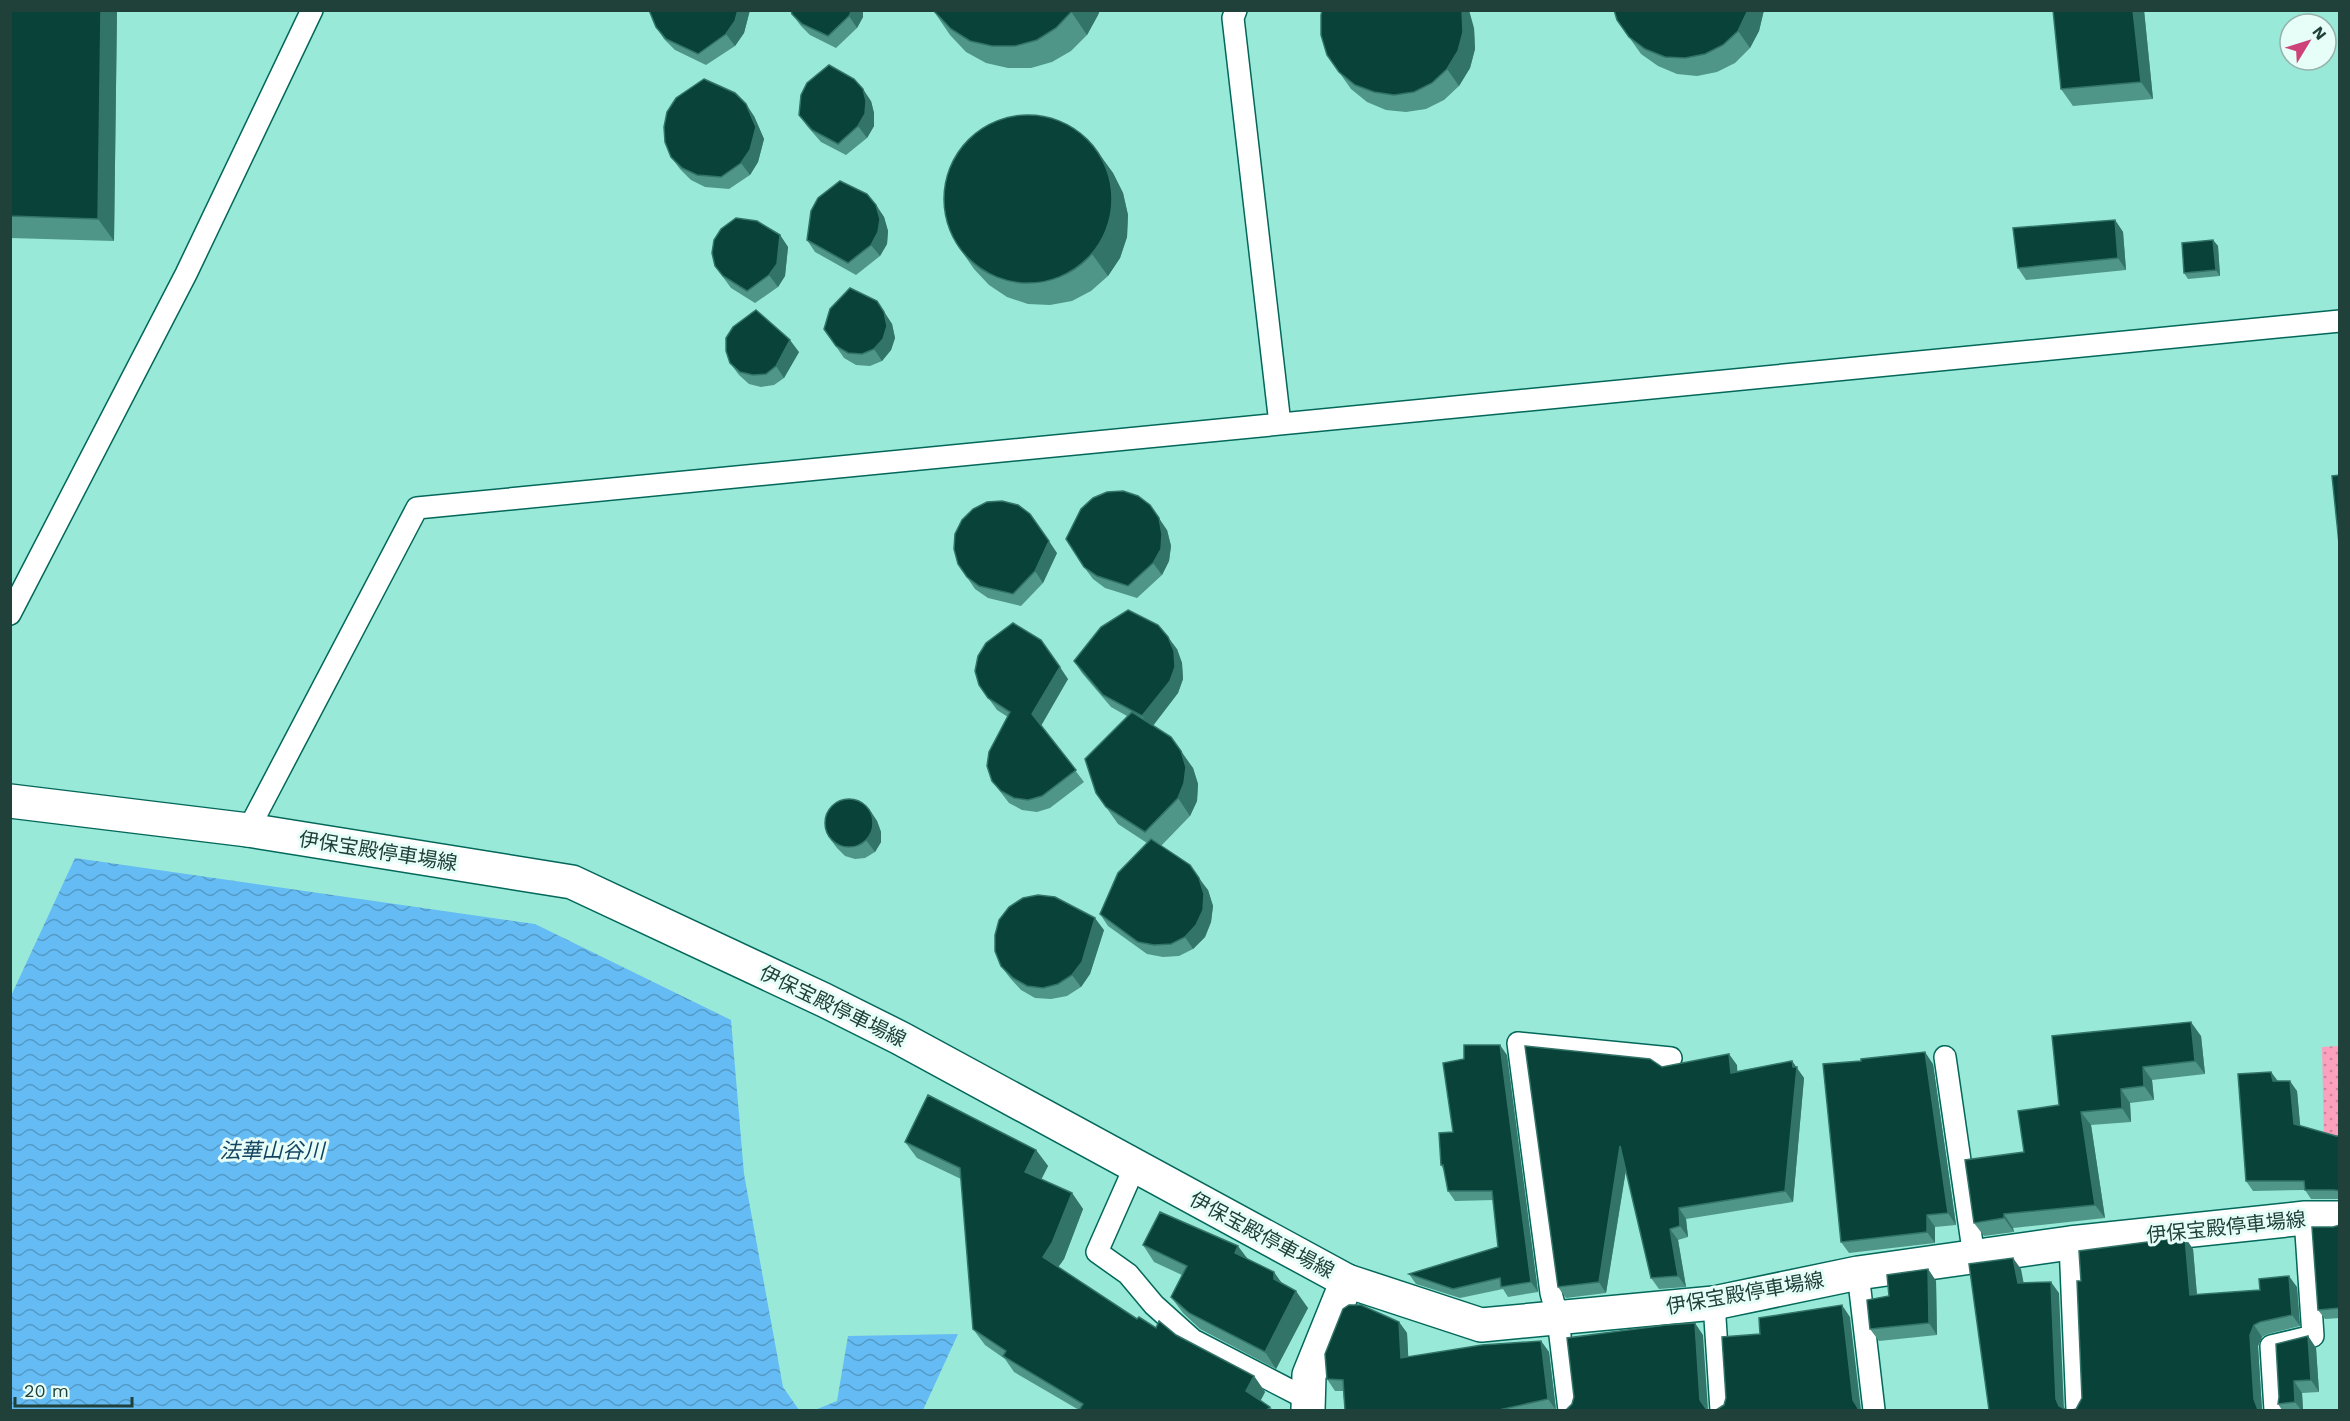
<svg xmlns="http://www.w3.org/2000/svg" width="2350" height="1421" font-family="'Work Sans','Noto Sans JP',sans-serif">
  <style>
    .park { fill: url(#park-dots) }
    .water { fill: url(#water-waves) }
    .lines { fill: none; stroke-linecap: round; stroke-linejoin: round }
    .lane-casing { stroke: #036759; stroke-width: 24 }
    .street-casing { stroke: #036759; stroke-width: 36 }
    .secondary-casing { stroke: #036759; stroke-width: 36 }
    .lane { stroke: #fff; stroke-width: 21 }
    .street { stroke: #fff; stroke-width: 33 }
    .secondary { stroke: #fff; stroke-width: 33 }
    .wall { fill: #509688 }
    .shaded-wall { fill: #337469 }
    .building { fill: #084239; stroke: #337469; stroke-width: 1.5 }
    .labels { text-anchor: middle; dominant-baseline: central; stroke-width: 6; stroke-linejoin: round; paint-order: stroke }
    .street-label { font-size: 20px; fill: #1f413a; stroke: #e7fef8 }
    .water-label { font-size: 21px; font-style: italic; fill: #144360; stroke: #e7fef8 }
  </style>
  <defs>
    <pattern id="park-dots" width="8" height="8" patternUnits="userSpaceOnUse" patternTransform="scale(1.5)"><rect width="8" height="8" fill="#fba0bd"/><path d="M2 2h.1M6 6h.1" fill="none" stroke="#cb849b" stroke-width="1.8" stroke-linecap="round"/></pattern>
    <pattern id="water-waves" width="16" height="10" patternUnits="userSpaceOnUse" patternTransform="scale(1.5)"><rect width="16" height="10" fill="#65bbf3"/><path d="M0 5q4-4 8 0t8 0" fill="none" stroke="#539ac6"/></pattern>
  </defs>
  <rect width="100%" height="100%" fill="#98e9d8"/>
  <path class="park" d="M2339 1046V1140H2324L2322 1047Z"/>
  <path class="water" d="M75 858 535 924 731 1020 744 1174 783 1387 799 1410H11V996Z
    M958 1334 923 1410H815L837 1401 848 1336Z"/>
  <g class="lines">
    <g class="lane-casing">
      <path id="lane" d="M1236 10 1233 18 1280 424
        M10 614 186 274 312 10
        M248 830 417 508 2340 321
        M1945 1057 1974 1257
        M1135 1166 1097 1252 1128 1274 1154 1305 1193 1340 1309 1400
        M2070 1243 2077 1410
        M1858 1273 1874 1410
        M1714 1303 1721 1410
        M1569 1410 1558 1319 1551 1293 1518 1043 1671 1058
        M2275 1410 2271 1346 2313 1336 2305 1218"/>
    </g>
    <g class="street-casing">
      <path id="street" d="M10 801 248 830
        M1308 1410 1309 1375 1347 1281"/>
    </g>
    <g class="secondary-casing">
      <path id="secondary" d="M248 830 572 882 824 1000 900 1038 1347 1281 1481 1325 1714 1303 1858 1273 2070 1243 2305 1218H2340"/>
    </g>
    <use href="#lane" class="lane"/>
    <use href="#street" class="street"/>
    <use href="#secondary" class="secondary"/>
  </g>
  <path class="wall" d="M10 10H117L114 241 10 238Z
    M649 10H750L744 33 735 46 706 65 675 50 664 39 656 27Z
    M933 10H1100L1098 15 1087 35 1071 51 1052 62 1031 68H1008L986 63 966 52 950 35Z
    M1614 10H1764L1759 31 1750 48 1735 63 1717 72 1697 76 1677 74 1658 66 1641 54 1617 20Z
    M2053 10H2144L2153 99 2073 106 2061 89Z
    M792 14 863 17 857 28 836 48 810 35 801 26Z
    M1474 28 1475 49 1470 68 1459 86 1444 100 1426 109 1406 112 1386 110 1367 102 1351 89 1327 55Z
    M871 101 874 113V126L867 138 846 155 821 142 807 126 799 115Z
    M754 116 764 139 758 162 750 175 729 189 705 187 691 180 680 169 671 157Z
    M1097 151 1113 173 1123 193 1128 215 1127 237 1120 258 1108 276 1091 291 1072 301 1050 305 1028 304 1007 297 989 285 974 269 958 246Z
    M876 205 884 217 888 231 887 244 880 256 856 275 815 252 807 240Z
    M2115 220 2123 232 2126 270 2026 280 2018 268Z
    M780 235 788 247 785 276 778 287 755 303 731 288 715 266Z
    M2213 240 2218 246 2220 276 2188 279 2184 273Z
    M877 301 892 324 895 338 891 350 882 361 870 366 856 365 844 358 824 329Z
    M799 352 784 378 774 385 761 387 749 384 739 375 730 363Z
    M1167 530 1171 546 1169 561 1162 575 1137 598 1105 588 1093 579 1084 567Z
    M1057 553 1043 583 1021 606 988 598 975 589 958 564Z
    M1177 649 1182 663 1183 679 1178 693 1153 726 1193 768 1198 784 1197 801 1190 816 1161 846 1208 890 1213 906 1211 922 1205 937 1193 949 1179 956 1163 957 1147 954 1108 926 1100 914 1147 843 1118 824 1096 793 1127 716 1111 707 1082 673 1074 661Z
    M1068 679 1041 725 1084 782 1050 808 1037 812 1022 810 1009 803 992 781 1008 717 997 710 979 685Z
    M869 809 877 821 881 832V842L875 852 865 858 855 859 845 856 837 848 828 836Z
    M1104 930 1090 974 1081 987 1067 996 1051 999 1035 998 1021 990 1010 978 1001 966Z
    M2201 1036 2205 1074 2152 1080 2154 1100 2130 1103 2131 1122 2091 1125 2105 1218 2013 1228 2014 1232 1984 1236 1974 1223 2024 1152 2059 1105Z
    M1507 1055 1538 1292 1508 1297 1503 1289 1460 1298 1416 1284 1409 1274 1498 1247 1493 1200 1455 1201 1448 1191 1444 1170 1441 1165Z
    M1792 1061 1804 1078 1793 1202 1686 1219 1688 1237 1678 1240 1686 1287 1659 1289 1651 1278 1626 1170 1606 1293 1566 1298 1558 1287 1662 1067 1737 1065V1071Z
    M1933 1064 1956 1225 1935 1227V1243L1849 1253 1841 1242Z
    M2271 1072 2278 1081 2297 1091 2300 1126 2336 1136H2340V1199H2311L2305 1190 2253 1191 2246 1181Z
    M905 1142 1036 1150 1048 1166 1041 1179 1072 1193 1083 1209 1064 1259 1058 1267 1137 1319 1156 1328 1176 1335 1254 1376 1265 1392 1261 1400 1270 1407 1273 1410H1079L1014 1372 1005 1359 985 1345 973 1329 961 1179 917 1158Z
    M2340 1225V1318L2325 1319 2318 1310 2333 1227Z
    M1143 1245 1248 1259 1281 1283 1308 1308 1276 1369 1200 1329 1183 1313 1171 1297 1182 1275 1154 1262Z
    M2193 1249 2197 1295 2297 1287 2300 1326 2268 1334 2262 1337 2258 1346 2262 1410H2072L2076 1409 2082 1398 2081 1281Z
    M1928 1269 1936 1281 1937 1335 1879 1341 1870 1329Z
    M1399 1322 1407 1333 1408 1357 1541 1341 1549 1352 1556 1410H1345L1343 1391H1335L1327 1379Z
    M2308 1336 2316 1348 2319 1392 2302 1393 2303 1410H2282L2278 1404Z"/>
  <path class="shaded-wall" d="M101 10H117L114 241 98 219Z
    M738 10H750L744 33 735 46 726 34Z
    M852 10H863V17L857 28 849 16Z
    M1073 10H1100L1098 15 1087 35 1072 13Z
    M1462 10H1469L1474 28 1475 49 1470 68 1459 86 1447 69Z
    M1748 10H1764L1759 31 1750 48 1738 31Z
    M2133 10H2144L2153 99 2141 82Z
    M863 89 871 101 874 113V126L867 138 858 126Z
    M746 104 754 116 764 139 758 162 750 175 741 163Z
    M1097 151 1113 173 1123 193 1128 215 1127 237 1120 258 1108 276 1092 254Z
    M876 205 884 217 888 231 887 244 880 256 871 245Z
    M2115 220 2123 232 2126 270 2118 258Z
    M780 235 788 247 785 276 778 287 769 275Z
    M2213 240 2218 246 2220 276 2216 270Z
    M877 301 892 324 895 338 891 350 882 361 874 349Z
    M790 340 799 352 784 378 776 366Z
    M1150 505 1167 530 1171 546 1169 561 1162 575 1153 563Z
    M1049 541 1057 553 1043 583 1035 571Z
    M1168 637 1177 649 1182 663 1183 679 1178 693 1151 728 1142 716Z
    M1060 667 1068 679 1041 726 1032 714Z
    M1181 751 1193 768 1198 784 1197 801 1190 816 1178 798Z
    M869 809 877 821 881 832V842L875 852 866 840Z
    M1199 878 1208 890 1213 906 1211 922 1205 937 1193 949 1185 937Z
    M1095 918 1104 930 1090 974 1081 987 1072 975Z
    M2191 1022 2201 1036 2205 1074 2195 1061Z
    M1500 1045 1507 1055 1538 1292 1531 1282Z
    M1925 1052 1933 1064 1956 1225 1948 1213Z
    M1729 1054 1737 1065 1738 1084 1731 1073Z
    M1792 1061 1804 1078 1793 1202 1785 1191 1793 1067Z
    M2143 1067 2152 1080 2154 1100 2144 1086Z
    M2271 1072 2278 1082 2273 1081Z
    M2290 1081 2297 1091 2301 1134 2294 1124Z
    M2121 1089 2130 1103 2131 1122 2122 1108Z
    M2081 1112 2091 1125 2105 1218 2095 1205Z
    M1620 1146 1628 1157 1606 1293 1599 1282Z
    M1036 1150 1048 1166 1037 1188 1025 1172Z
    M1072 1193 1083 1209 1064 1259 1054 1273 1043 1257Z
    M1679 1208 1686 1219 1688 1237 1680 1226Z
    M2004 1214 2013 1228 2014 1232 2004 1218Z
    M1927 1215 1935 1227V1243L1927 1232Z
    M1670 1229 1678 1240 1686 1287 1678 1276Z
    M2185 1237 2193 1249 2198 1307 2190 1295Z
    M1238 1246 1250 1262 1235 1253Z
    M2013 1258 2021 1269 2026 1295 2018 1283Z
    M1928 1269 1936 1281 1937 1335 1929 1323Z
    M1274 1272 1286 1289 1274 1279Z
    M2289 1276 2297 1287 2300 1326 2292 1315Z
    M2051 1282 2059 1293 2064 1410 2059 1406 2056 1399Z
    M1296 1291 1308 1308 1276 1369 1265 1352Z
    M1842 1305 1850 1317 1861 1410H1858L1853 1400Z
    M1399 1322 1407 1333 1409 1369 1401 1358Z
    M1695 1323 1703 1335 1708 1410 1700 1400Z
    M2254 1325 2262 1337 2258 1346 2262 1410H2258L2254 1399 2250 1335Z
    M2308 1336 2316 1348 2319 1392 2311 1380Z
    M1541 1341 1549 1352 1556 1410 1548 1399Z
    M1254 1376 1265 1392 1257 1407 1246 1391Z
    M2294 1381 2302 1393 2303 1410H2301L2295 1402Z"/>
  <path class="building" d="M10 10H101L98 219 10 216Z
    M649 10H738L735 21 726 34 698 54 666 39 656 27Z
    M791 10H852L849 16 828 36 802 24 792 14Z
    M933 10H1073L1056 28 1037 40 1015 46H992L970 41 951 29Z
    M1322 10H1462L1463 32 1458 51 1447 69 1432 83 1414 92 1394 95 1374 92 1355 85 1339 72 1327 55 1321 35V15Z
    M1614 10H1748L1738 31 1723 45 1705 54 1685 58 1665 57 1645 49 1629 37 1617 20Z
    M2053 10H2133L2141 82 2061 89Z
    M829 65 854 79 863 89 866 101 865 114 858 126 838 144 812 130 799 115 801 95 807 83Z
    M704 79 735 93 746 104 756 127 750 150 741 163 721 177 697 175 682 168 671 157 665 142 664 127 667 112 676 98Z
    M944 199a84 84 0 1 1 168 0a84 84 0 1 1-168 0Z
    M840 181 867 194 876 205 880 219 878 232 871 245 848 263 807 240 811 211 818 198Z
    M736 218 757 221 780 235 777 264 769 275 747 291 723 276 715 266 712 253 714 240 721 229Z
    M2115 220 2118 258 2018 268 2013 228Z
    M2213 240 2216 270 2184 273 2182 243Z
    M850 288 877 301 884 312 887 326 883 339 874 349 862 354 848 353 836 346 824 329 830 309Z
    M756 310 790 340 776 366 766 374 753 375 740 372 730 363 726 351V338L733 327Z
    M2340 475V553L2332 476Z
    M1123 491 1138 496 1150 505 1159 518 1162 534 1161 549 1153 563 1128 586 1097 576 1084 567 1066 539 1081 509 1093 498 1107 492Z
    M1002 501 1018 505 1030 514 1049 541 1035 571 1013 594 979 586 967 577 958 564 954 549 955 534 962 520 973 509 987 502Z
    M1128 610 1158 625 1168 637 1174 651 1175 667 1170 681 1142 716 1103 695 1074 661 1101 627Z
    M1013 623 1041 640 1060 667 1032 714 1076 770 1042 796 1028 800 1014 798 1001 791 992 781 987 766 989 752 1010 712 988 698 979 685 975 671 978 656 986 643Z
    M1132 712 1171 737 1181 751 1186 767 1184 783 1178 798 1145 832 1106 807 1096 793 1085 759Z
    M825 823a24 24 0 1 1 48 0a24 24 0 1 1-48 0Z
    M1151 839 1190 865 1199 878 1204 894 1203 910 1196 925 1185 937 1171 944 1154 945 1138 942 1100 914 1118 873Z
    M1038 895 1055 897 1095 918 1082 962 1072 975 1058 984 1043 988 1027 986 1013 978 1001 966 995 951V935L999 920 1009 907 1023 898Z
    M2191 1022 2195 1061 2143 1067 2144 1086 2121 1089 2122 1108 2081 1112 2095 1205 2004 1214V1218L1974 1223 1965 1160 2024 1152 2018 1111 2059 1105 2052 1036Z
    M1464 1045H1500L1531 1282 1501 1287 1500 1278 1453 1289 1409 1274 1498 1247 1492 1191H1448L1443 1165H1441L1439 1133 1453 1132 1443 1063 1464 1059Z
    M1525 1046 1650 1059 1662 1067 1729 1054 1731 1073 1792 1061 1793 1067H1797L1785 1191 1679 1208 1680 1226 1670 1229 1678 1276 1651 1278 1620 1146 1599 1282 1558 1287Z
    M1925 1052 1948 1213 1927 1215V1232L1841 1242 1823 1064 1861 1061V1059Z
    M2271 1072 2273 1081H2290L2294 1124 2336 1136H2340V1191L2334 1190H2305L2304 1181H2246L2238 1074Z
    M928 1095 1036 1150 1025 1172 1072 1193 1052 1243 1043 1257 1137 1319 1139 1317 1156 1328 1159 1321 1176 1335 1254 1376 1246 1391 1270 1407 1267 1410H1079L1083 1404 1003 1356 1006 1351 973 1329 960 1168 905 1142Z
    M1160 1212 1238 1246 1235 1253 1274 1272V1279L1296 1291 1265 1352 1189 1313 1171 1297 1187 1266 1143 1245Z
    M2340 1225V1308L2318 1310 2312 1227H2333Z
    M2185 1237 2190 1295 2260 1290 2259 1279 2289 1276 2292 1315 2260 1322 2254 1325 2250 1335 2254 1399 2257 1407 2258 1410H2072L2076 1409 2082 1398 2077 1281H2081L2079 1251Z
    M2013 1258 2018 1283 2051 1282 2056 1399 2059 1406 2067 1410H1989L1969 1264Z
    M1928 1269 1929 1323 1870 1329 1867 1300 1889 1296 1887 1275Z
    M1349 1305H1361L1399 1322 1401 1358 1482 1345 1541 1341 1548 1399 1499 1410H1345L1343 1380 1327 1379 1325 1354 1343 1309Z
    M1842 1305 1853 1400 1858 1408V1410H1716L1724 1405 1726 1398 1722 1337 1760 1334 1759 1318Z
    M1695 1323 1700 1400 1707 1410H1711H1566L1572 1404 1574 1397 1567 1338 1666 1325Z
    M2308 1336 2311 1380 2294 1381 2295 1402 2278 1404 2279 1397 2276 1344Z"/>
  <g class="labels">
    <g class="street-label">
      <text transform="translate(378 851) rotate(9)">伊保宝殿停車場線</text>
      <text transform="translate(833 1006) rotate(26)">伊保宝殿停車場線</text>
      <text transform="translate(2226 1227) rotate(-6)">伊保宝殿停車場線</text>
      <text transform="translate(1262 1235) rotate(28)">伊保宝殿停車場線</text>
      <text transform="translate(1745 1293) rotate(-10)">伊保宝殿停車場線</text>
    </g>
    <g class="water-label">
      <text x="272" y="1150">法華山谷川</text>
    </g>
  </g>
  <rect width="2350" height="1421" fill="none" stroke="#1f413a" stroke-width="24"/>
  <g transform="translate(2308 42) rotate(52)"><circle r="28" fill="#e7fef8" stroke="#97b2ac" stroke-width="1.5"/>
  <path d="M0-4.5L10 22L0 15L-10 22Z" fill="#cc4279"/>
  <text y="-9" font-size="16" font-weight="bold" text-anchor="middle" fill="#1f413a">N</text>
  </g>
  <path d="M15 1397v9h117v-9" fill="none" stroke="#1f413a" stroke-width="3"/>
  <text x="24" y="1397" font-size="18" fill="#1f413a" stroke="#e7fef8" stroke-width="4.5" paint-order="stroke">20 m</text>
</svg>
